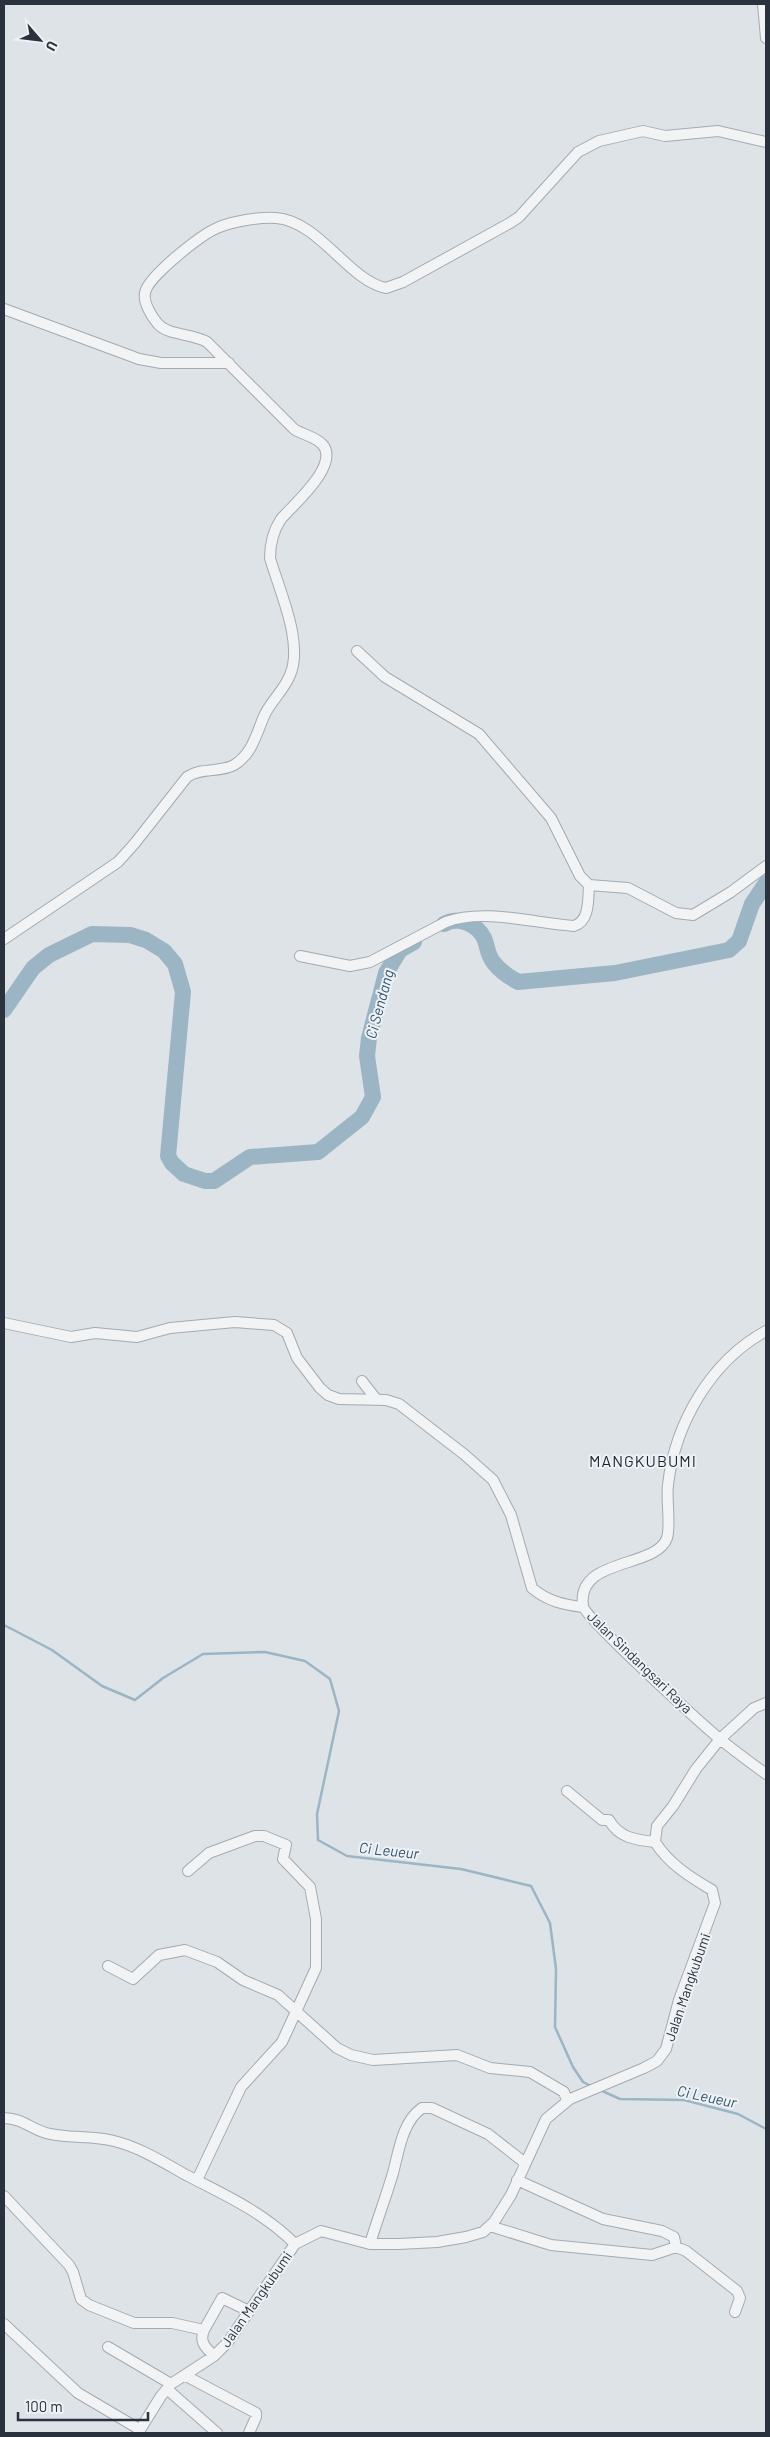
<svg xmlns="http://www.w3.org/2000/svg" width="770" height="2437" font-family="Barlow,sans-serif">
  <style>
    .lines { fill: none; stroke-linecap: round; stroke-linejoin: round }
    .stream { stroke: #9cb5c5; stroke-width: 2.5 }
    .river { stroke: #9cb5c5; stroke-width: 16 }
    .street-casing { stroke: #a4aab1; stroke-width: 12 }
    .street { stroke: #f1f3f5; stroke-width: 10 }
    .labels { text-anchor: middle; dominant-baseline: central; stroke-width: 4; stroke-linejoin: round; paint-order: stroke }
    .street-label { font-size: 14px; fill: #29323d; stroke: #eef1f5 }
    .water-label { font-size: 15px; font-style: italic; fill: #36566d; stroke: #eef1f5 }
    .quarter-label { font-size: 16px; letter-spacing: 1px; fill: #1b232d; stroke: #eef1f5 }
  </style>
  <rect width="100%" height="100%" fill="#dee3e7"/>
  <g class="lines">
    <path class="stream" d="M4 1625 52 1650 102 1686 135 1700 163 1678 203 1654 265 1652 305 1661 330 1679 339 1711 317 1814 318 1840 347 1856 461 1869 531 1886 550 1923 556 1969 555 2027 573 2067 583 2082 593 2087
      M600 2090 620 2099 684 2100 738 2114 766 2129"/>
    <path class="river" d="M444 924C458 916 477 924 484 938 488 947 487 955 494 963 501 972 509 977 518 982L615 973 729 950 739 941 752 904 766 883
      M4 1010 33 968 49 955 92 934 130 935 146 940 164 951 175 964 183 992 168 1156 172 1163 184 1174 205 1181H214L250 1157 318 1152 362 1117 373 1097 367 1056 369 1038 386 973 400 950 414 942"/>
    <g class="street-casing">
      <path id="street" d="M763 4 766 38
        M4 309 139 359 161 363H229
        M357 651 385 677 479 734 551 818 580 876 589 885 628 888 676 913 693 915 731 892 766 866
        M4 939 118 862 135 843 187 777C201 767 220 773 234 765 253 754 257 731 265 714 272 700 284 690 290 675 304 643 279 590 270 558 270 543 273 531 281 519 294 504 341 464 322 444 314 436 303 435 294 429L207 342C192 333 169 336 158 324 152 317 143 303 145 293 147 277 201 235 217 228 233 221 259 217 276 218 319 221 349 281 386 288L403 282 510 223 519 217 578 152 599 141 643 131 665 136 718 131 766 142
        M300 956 350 966 370 962 446 922C483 908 534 923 574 926 590 921 588 899 589 885
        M4 1323 71 1337 95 1333 137 1337 170 1328 235 1322 274 1325 287 1333 297 1358 320 1388 328 1395 339 1399 386 1400 399 1404 465 1455 493 1480 511 1515 532 1588C547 1601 564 1605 583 1607
        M766 1331C711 1361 675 1423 668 1485 666 1499 671 1526 667 1538 656 1569 576 1557 583 1606 585 1618 703 1725 721 1740 736 1752 751 1763 766 1774
        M362 1381 376 1399
        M567 1791 602 1820H609C619 1838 636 1840 655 1842
        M188 1871 209 1853 255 1836H264L286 1845 283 1859 310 1887 316 1919V1968L282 2042 241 2087 197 2180
        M108 1966 133 1979 159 1955 185 1950 217 1962 243 1980 278 1995 337 2048 351 2055 373 2060 457 2055 490 2068 530 2072 564 2092 567 2101
        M4 2118C24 2119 29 2128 46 2133 68 2139 92 2135 114 2141 139 2147 163 2162 186 2175 225 2195 263 2212 295 2244
        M517 2180 603 2219 662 2231 674 2237 676 2247
        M4 2196 69 2265 73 2272 81 2299 89 2305 134 2323H172L204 2330 222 2298 249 2311
        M490 2226 551 2245 652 2255 676 2247 686 2251 737 2291 740 2298 735 2312
        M370 2244C377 2220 386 2197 393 2173 399 2151 402 2122 422 2108H432L488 2134 525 2163
        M4 2324 78 2393 139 2429
        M204 2330C199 2342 205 2347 214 2356
        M108 2347 171 2384
        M186 2376 256 2413V2417L249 2433
        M167 2389 217 2433
        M138 2433 161 2396 171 2384 214 2356 228 2342 295 2244 321 2231 370 2244H399L437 2242 466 2237 483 2232 494 2222 511 2195 546 2119 570 2099 644 2068 657 2061 666 2049 679 2000 715 1903 712 1890C690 1877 669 1864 655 1842L657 1826 673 1806 696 1769 720 1739 754 1708 766 1703"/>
    </g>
    <use href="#street" class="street"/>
  </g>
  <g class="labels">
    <g class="street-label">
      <text transform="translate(640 1662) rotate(44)">Jalan Sindangsari Raya</text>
      <text transform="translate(687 1987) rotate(-71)">Jalan Mangkubumi</text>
      <text transform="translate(256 2299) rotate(-55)">Jalan Mangkubumi</text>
    </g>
    <g class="water-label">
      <text transform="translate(379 1004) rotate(-75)">Ci Sendang</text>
      <text transform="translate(389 1850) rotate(6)">Ci Leueur</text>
      <text transform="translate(707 2096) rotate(12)">Ci Leueur</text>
    </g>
    <g class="quarter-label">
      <text x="643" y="1460">MANGKUBUMI</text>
    </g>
  </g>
  <rect width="770" height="2437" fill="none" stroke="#29323d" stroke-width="10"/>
  <g transform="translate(40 40) rotate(118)" stroke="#eef1f5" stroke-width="4" paint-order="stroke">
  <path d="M0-4L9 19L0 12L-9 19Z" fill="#29323d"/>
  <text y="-8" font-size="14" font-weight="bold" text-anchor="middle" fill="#29323d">U</text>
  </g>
  <path d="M18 2412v8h130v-8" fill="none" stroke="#29323d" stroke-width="2.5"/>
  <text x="25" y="2412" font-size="15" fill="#29323d" stroke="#eef1f5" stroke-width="4" paint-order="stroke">100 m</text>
</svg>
